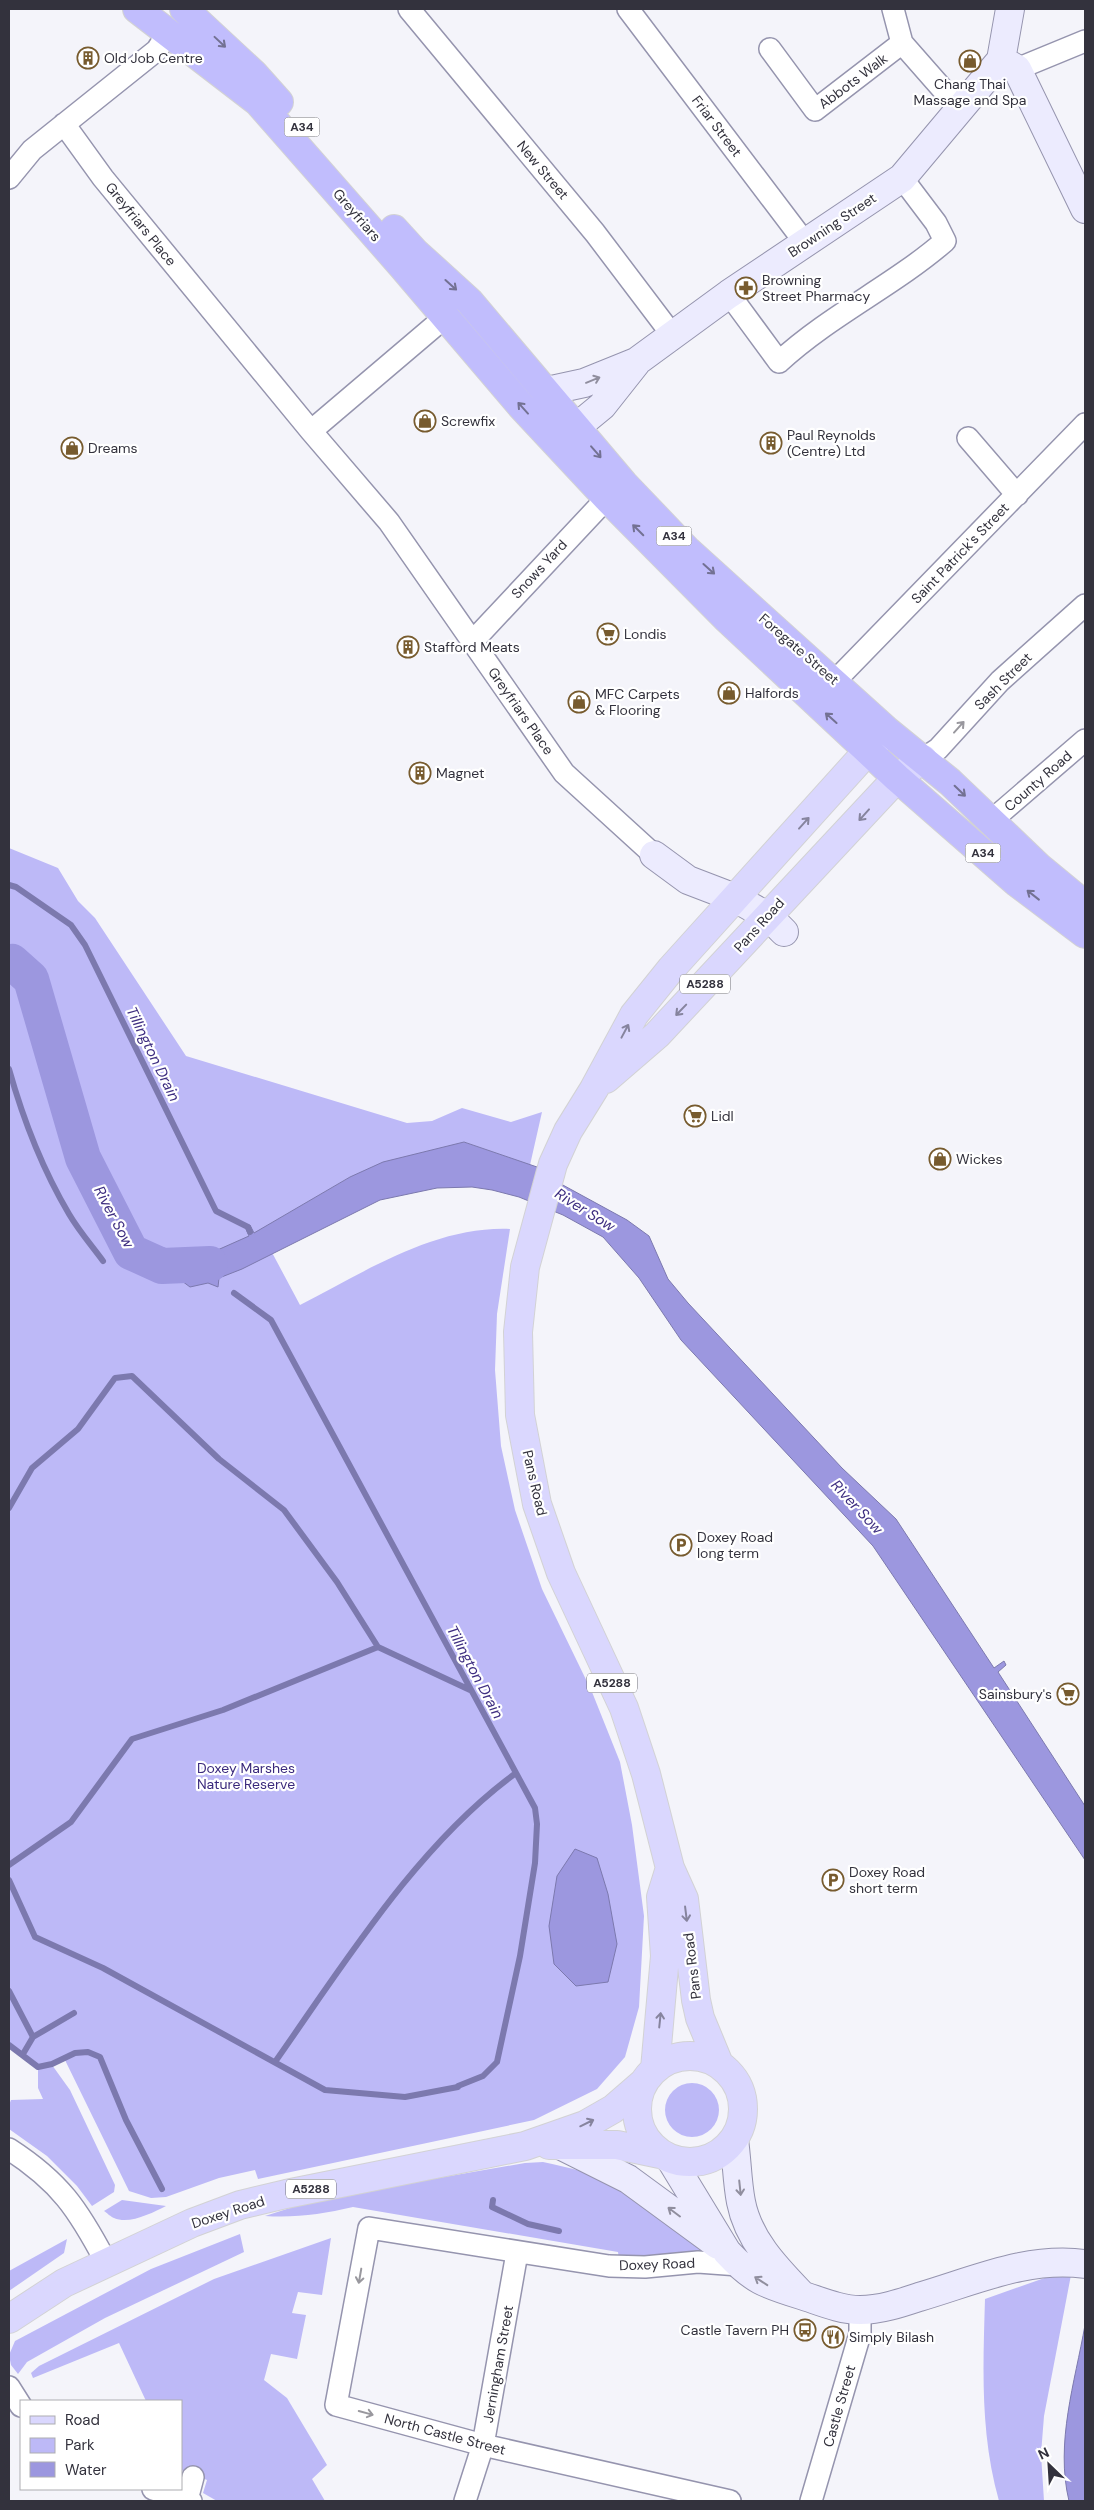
<svg xmlns="http://www.w3.org/2000/svg" width="1094" height="2510" font-family="'DM Sans',sans-serif">
  <style>
    .green { fill: #bdb9f7 }
    .water { fill: #9c97df; stroke: #7c79ae }
    .lines { fill: none; stroke-linecap: round; stroke-linejoin: round }
    .stream { stroke: #7c79ae; stroke-width: 6 }
    .river { stroke: #9c97df; stroke-width: 36 }
    .street-casing { stroke: #9594ae; stroke-width: 24 }
    .secondary-casing { stroke: #9594ae; stroke-width: 30 }
    .primary-casing { stroke: #d2d2d4; stroke-width: 30 }
    .highway-casing { stroke: #d2d2d4; stroke-width: 30 }
    .street { stroke: #fff; stroke-width: 21 }
    .secondary { stroke: #ecebfe; stroke-width: 28 }
    .primary { stroke: #dad7fe; stroke-width: 28 }
    .highway { stroke: #c1bdfd; stroke-width: 28 }
    .oneway { stroke: #737193 }
    .oneway2 { stroke: #908e9e }
    .oneway3 { stroke: #99989e }
    .oneway4 { stroke: #86849e }
    .labels { text-anchor: middle; dominant-baseline: central; stroke-width: 4.5; stroke-linejoin: round; paint-order: stroke }
    .shield { fill: #fff; stroke: #707077; stroke-width: 1 }
    .shield-label { font-size: 12px; font-weight: bold; fill: #33323d }
    .poi-label { font-size: 14px; fill: #33323d; stroke: #fff; text-anchor: start }
    .street-label { font-size: 14px; fill: #33323d; stroke: #fff }
    .park-label { font-size: 14px; fill: #3a297c; stroke: #fff }
    .water-label { font-size: 15px; font-style: italic; fill: #3e2e81; stroke: #fff }
  </style>
  <rect width="100%" height="100%" fill="#f4f4fa"/>
  <path class="green" d="M9 848 58 868 78 901 95 918 186 1056 407 1123 432 1121 462 1108 511 1122 542 1112 530 1165 464 1142 350 1177 260 1230 300 1305C365 1272 434 1226 510 1229L497 1314 495 1370 501 1446 515 1510 542 1589 592 1692 620 1762 632 1825 644 1916 639 2007 625 2057 597 2089 534 2120 258 2179 255 2170 219 2178 166 2197 151 2198 129 2191 64 2058 52 2065 70 2090 115 2185 114 2192 92 2206 77 2186 47 2156 9 2129V2105L11 2100 43 2099 38 2088V2067L9 2045Z
    M665 2110a27 27 0 1 1 54 0a27 27 0 1 1-54 0Z
    M543 2162C567 2167 596 2174 617 2185 650 2202 678 2230 707 2254L619 2259 618 2252 353 2207C323 2214 296 2218 265 2216L318 2199 525 2163Z
    M122 2200 166 2206C152 2213 129 2225 114 2218 111 2217 107 2213 104 2211Z
    M240 2234 244 2252 105 2318 27 2362 18 2374 11 2365 9 2355 15 2341 151 2269Z
    M331 2238 322 2295 298 2292 292 2313 306 2315 297 2359 271 2354 264 2380 287 2398 327 2465 312 2479 325 2501H217L203 2493 207 2480 183 2470 181 2473V2401H146L119 2343 33 2378 31 2373 39 2366 214 2279Z
    M67 2239 64 2253 9 2291V2271Z
    M1053 2275H1071L1044 2416 1041 2454 1044 2501H999C980 2433 983 2369 985 2299Z"/>
  <path class="water" d="M464 1142 537 1167 541 1161 561 1184 627 1220 649 1236 668 1279 688 1303 842 1468 896 1519 994 1668 1004 1661 1006 1665 998 1672 1085 1806V1860L873 1546 681 1340 639 1278 603 1237 563 1215 519 1197 492 1190 472 1187 437 1188 380 1200 242 1269 219 1278 218 1287 208 1283 190 1287 162 1266 186 1251 213 1252 249 1236 245 1227 250 1225 254 1233 350 1177 383 1162Z
    M575 1849 597 1858 608 1894 617 1944 608 1982 576 1986 554 1964 549 1926 557 1876Z
    M1085 2325V2501H1069C1055 2443 1075 2382 1085 2325Z"/>
  <g class="lines">
    <path class="stream" d="M9 885 16 887 71 925 85 945 216 1211 248 1227 250 1232
      M9 1069C23 1119 43 1170 69 1214 79 1231 92 1246 103 1261
      M234 1293 271 1320 535 1808 537 1824 535 1863 520 1956 497 2062 483 2076 458 2086
      M9 1508 32 1468 78 1429 115 1378 132 1376 219 1459 284 1510 337 1582 378 1647
      M9 1865 71 1822 132 1739 223 1710 378 1647 470 1690
      M9 1880 35 1937 103 1968 325 2090 405 2097 458 2087
      M9 1991 33 2037 23 2054
      M33 2037 74 2013
      M9 2045 38 2067 52 2064 75 2053 88 2052 100 2057 126 2120 162 2189
      M275 2062C344 1964 418 1844 516 1773
      M493 2200 492 2207 528 2224 559 2231"/>
    <path class="river" d="M9 963 12 962 31 979 83 1158 131 1252 162 1266 210 1264"/>
    <g class="street-casing">
      <path id="street" d="M409 9 595 233 673 336
        M628 9 806 244
        M902 43 960 109
        M770 49 815 110 902 43 893 9
        M1017 69 1085 41
        M64 124 103 178 311 431 389 522 564 773 654 855
        M9 178 32 150 157 50 169 31
        M729 294 779 362C830 315 893 286 945 241L936 223 902 178
        M311 431 444 318
        M968 438 1017 495
        M473 641 607 498
        M835 681 1085 424
        M923 759 938 749 1000 681 1085 605
        M991 821 1085 740
        M9 2149C60 2182 78 2209 106 2262
        M9 2387 21 2406
        M153 2489 191 2501
        M187 2500 193 2477
        M465 2501 483 2445 517 2253
        M730 2501 483 2445 336 2405 369 2228 609 2266 645 2267 698 2262 739 2265
        M811 2501 860 2334V2310"/>
    </g>
    <g class="secondary-casing">
      <path id="secondary" d="M1001 60 1017 69 1085 209
        M1001 60 1010 9
        M547 391 584 383 636 362 729 294 902 178 1001 60
        M557 443 602 406 636 363
        M654 855 688 880 735 898 769 917 784 932
        M734 2140C737 2160 737 2182 741 2202 748 2239 775 2267 800 2293
        M560 2145 628 2179 718 2245
        M671 2160 727 2252C753 2280 765 2284 801 2295 820 2301 840 2310 860 2310 880 2310 901 2303 919 2297 974 2281 1028 2256 1085 2264"/>
    </g>
    <g class="primary-casing">
      <path id="primary" d="M606 1079 657 1035 897 778 923 759
        M637 2109a53 53 0 1 1 106 0a53 53 0 1 1-106 0Z
        M719 2064 700 2018 696 2000 684 1899 670 1868 646 1774 624 1708 561 1573 537 1504 520 1415 518 1332 525 1267 553 1164 568 1131 594 1089 634 1015 671 969 883 734
        M655 2069 665 1956 661 1897 670 1868
        M549 2145H617L660 2154
        M9 2319 64 2283 192 2223 240 2205 286 2194 525 2146 585 2125 613 2109 643 2083"/>
    </g>
    <g class="highway-casing">
      <path id="highway" d="M137 9 258 102 402 266 522 407 607 498 725 617 897 778 1016 882 1085 934
        M184 9 254 74 279 102
        M394 229 415 252 469 301 624 484 688 551 886 730 950 782 1039 867 1085 905"/>
    </g>
    <use href="#street" class="street"/>
    <use href="#secondary" class="secondary"/>
    <use href="#primary" class="primary"/>
    <use href="#highway" class="highway"/>
  </g>
  <defs><path id="oneway-shaft" d="M-6 0H5M1.5-3L5.5 0L1.5 3" fill="none" stroke-width="1.6" stroke-linecap="round" stroke-linejoin="round" transform="scale(1.25)"/></defs>
  <g class="oneway">
    <use href="#oneway-shaft" transform="translate(220 42) rotate(43)"/>
    <use href="#oneway-shaft" transform="translate(451 285) rotate(42)"/>
    <use href="#oneway-shaft" transform="translate(523 408) rotate(-132)"/>
    <use href="#oneway-shaft" transform="translate(596 452) rotate(49)"/>
    <use href="#oneway-shaft" transform="translate(638 530) rotate(-135)"/>
    <use href="#oneway-shaft" transform="translate(709 569) rotate(42)"/>
    <use href="#oneway-shaft" transform="translate(831 718) rotate(-138)"/>
    <use href="#oneway-shaft" transform="translate(960 791) rotate(44)"/>
    <use href="#oneway-shaft" transform="translate(1033 895) rotate(-142)"/>
  </g>
  <g class="oneway2">
    <use href="#oneway-shaft" transform="translate(593 380) rotate(-22)"/>
    <use href="#oneway-shaft" transform="translate(740 2188) rotate(84)"/>
    <use href="#oneway-shaft" transform="translate(674 2212) rotate(-143)"/>
    <use href="#oneway-shaft" transform="translate(761 2281) rotate(-147)"/>
  </g>
  <g class="oneway3">
    <use href="#oneway-shaft" transform="translate(959 727) rotate(-48)"/>
    <use href="#oneway-shaft" transform="translate(360 2276) rotate(100)"/>
    <use href="#oneway-shaft" transform="translate(366 2413) rotate(15)"/>
  </g>
  <g class="oneway4">
    <use href="#oneway-shaft" transform="translate(864 815) rotate(132)"/>
    <use href="#oneway-shaft" transform="translate(804 823) rotate(-48)"/>
    <use href="#oneway-shaft" transform="translate(681 1010) rotate(134)"/>
    <use href="#oneway-shaft" transform="translate(625 1031) rotate(-62)"/>
    <use href="#oneway-shaft" transform="translate(686 1914) rotate(83)"/>
    <use href="#oneway-shaft" transform="translate(660 2020) rotate(-84)"/>
    <use href="#oneway-shaft" transform="translate(587 2123) rotate(-26)"/>
  </g>
  <defs>
    <g id="building-ring" transform="scale(1.125)"><circle r="9.5" fill="#fff" stroke="#775b2e" stroke-width="1.5"/><path d="M-4-6H4V6H1V3H-1V6H-4ZM-2.5-4.3h1.7v1.8h-1.7ZM.8-4.3h1.7v1.8H.8ZM-2.5-1h1.7V.8h-1.7ZM.8-1h1.7V.8H.8Z" fill="#775b2e"/></g>
    <g id="shop-ring" transform="scale(1.125)"><circle r="9.5" fill="#fff" stroke="#775b2e" stroke-width="1.5"/><path d="M-5-2.5h2.3a2.7 3.5 0 0 1 5.4 0H5L5.5 6h-11ZM-1.5-2.5h3a1.5 2.3 0 0 0-3 0Z" fill="#775b2e"/></g>
    <g id="pharmacy-ring" transform="scale(1.125)"><circle r="9.5" fill="#fff" stroke="#775b2e" stroke-width="1.5"/><path d="M-2-6h4v4h4v4h-4v4h-4v-4h-4v-4h4Z" fill="#775b2e"/></g>
    <g id="supermarket-ring" transform="scale(1.125)"><circle r="9.5" fill="#fff" stroke="#775b2e" stroke-width="1.5"/><path d="M-6-5.5h2.5l.6 2H6L4.5 2H-2.5L-4.4-4H-6ZM-1.5 3.2a1.3 1.3 0 1 0 .1 0ZM3 3.2a1.3 1.3 0 1 0 .1 0Z" fill="#775b2e"/></g>
    <g id="parking-ring" transform="scale(1.125)"><circle r="9.5" fill="#fff" stroke="#775b2e" stroke-width="1.5"/><path d="M-3.5-5.5H1a3.5 3.5 0 0 1 0 7H-1V5.5H-3.5ZM-1-3.4V-.6H.8a1.4 1.4 0 0 0 0-2.8Z" fill="#775b2e"/></g>
    <g id="bus-ring" transform="scale(1.125)"><circle r="9.5" fill="#fff" stroke="#775b2e" stroke-width="1.5"/><path d="M-5-6H5V4H4V6H2V4H-2V6H-4V4H-5ZM-3.5-4V0h7V-4ZM-3.5 1.2v1.5H-2V1.2ZM2 1.2v1.5H3.5V1.2Z" fill="#775b2e"/></g>
    <g id="restaurant-ring" transform="scale(1.125)"><circle r="9.5" fill="#fff" stroke="#775b2e" stroke-width="1.5"/><path d="M-5-6h1v4h1v-4h1v4h1v-4h1v5L-1.5 .5V6h-2V.5L-5-1ZM5-6V6H3V1.5H1.5Q1.5-4 5-6Z" fill="#775b2e"/></g>
  </defs>
  <g fill-rule="evenodd">
    <use href="#building-ring" x="88" y="58"/>
    <use href="#shop-ring" x="970" y="61"/>
    <use href="#pharmacy-ring" x="746" y="288"/>
    <use href="#shop-ring" x="425" y="421"/>
    <use href="#building-ring" x="771" y="443"/>
    <use href="#shop-ring" x="72" y="448"/>
    <use href="#supermarket-ring" x="608" y="634"/>
    <use href="#building-ring" x="408" y="647"/>
    <use href="#shop-ring" x="729" y="693"/>
    <use href="#shop-ring" x="579" y="702"/>
    <use href="#building-ring" x="420" y="773"/>
    <use href="#supermarket-ring" x="695" y="1116"/>
    <use href="#shop-ring" x="940" y="1159"/>
    <use href="#parking-ring" x="681" y="1545"/>
    <use href="#supermarket-ring" x="1068" y="1694"/>
    <use href="#parking-ring" x="833" y="1880"/>
    <use href="#bus-ring" x="805" y="2330"/>
    <use href="#restaurant-ring" x="833" y="2337"/>
  </g>
  <g class="labels">
    <g class="shield">
      <rect x="284.5" y="117.5" width="35" height="19" rx="4"/>
      <rect x="656.5" y="526.5" width="35" height="19" rx="4"/>
      <rect x="965.5" y="843.5" width="35" height="19" rx="4"/>
      <rect x="680" y="974.5" width="50" height="19" rx="4"/>
      <rect x="587" y="1673.5" width="50" height="19" rx="4"/>
      <rect x="286" y="2179.5" width="50" height="19" rx="4"/>
    </g>
    <g class="shield-label">
      <text x="302" y="127">A34</text>
      <text x="674" y="536">A34</text>
      <text x="983" y="853">A34</text>
      <text x="705" y="984">A5288</text>
      <text x="612" y="1683">A5288</text>
      <text x="311" y="2189">A5288</text>
    </g>
    <g class="poi-label">
      <text x="104" y="58">Old Job Centre</text>
      <text x="970" y="84" text-anchor="middle">Chang Thai<tspan x="970" dy="16">Massage and Spa</tspan></text>
      <text x="762" y="280">Browning<tspan x="762" dy="16">Street Pharmacy</tspan></text>
      <text x="441" y="421">Screwfix</text>
      <text x="787" y="435">Paul Reynolds<tspan x="787" dy="16">(Centre) Ltd</tspan></text>
      <text x="88" y="448">Dreams</text>
      <text x="624" y="634">Londis</text>
      <text x="424" y="647">Stafford Meats</text>
      <text x="745" y="693">Halfords</text>
      <text x="595" y="694">MFC Carpets<tspan x="595" dy="16">&amp; Flooring</tspan></text>
      <text x="436" y="773">Magnet</text>
      <text x="711" y="1116">Lidl</text>
      <text x="956" y="1159">Wickes</text>
      <text x="697" y="1537">Doxey Road<tspan x="697" dy="16">long term</tspan></text>
      <text x="1052" y="1694" text-anchor="end">Sainsbury's</text>
      <text x="849" y="1872">Doxey Road<tspan x="849" dy="16">short term</tspan></text>
      <text x="789" y="2330" text-anchor="end">Castle Tavern PH</text>
      <text x="849" y="2337">Simply Bilash</text>
    </g>
    <g class="street-label">
      <text transform="translate(853 81) rotate(-37)">Abbots Walk</text>
      <text transform="translate(717 126) rotate(53)">Friar Street</text>
      <text transform="translate(543 170) rotate(50)">New Street</text>
      <text transform="translate(357 215) rotate(49)">Greyfriars</text>
      <text transform="translate(141 224) rotate(51)">Greyfriars Place</text>
      <text transform="translate(832 225) rotate(-34)">Browning Street</text>
      <text transform="translate(960 553) rotate(-46)">Saint Patrick's Street</text>
      <text transform="translate(539 569) rotate(-47)">Snows Yard</text>
      <text transform="translate(799 649) rotate(41)">Foregate Street</text>
      <text transform="translate(1003 681) rotate(-45)">Sash Street</text>
      <text transform="translate(521 711) rotate(55)">Greyfriars Place</text>
      <text transform="translate(1038 781) rotate(-41)">County Road</text>
      <text transform="translate(759 925) rotate(-48)">Pans Road</text>
      <text transform="translate(535 1483) rotate(77)">Pans Road</text>
      <text transform="translate(692 1966) rotate(-97)">Pans Road</text>
      <text transform="translate(228 2212) rotate(-18)">Doxey Road</text>
      <text transform="translate(657 2264) rotate(-2)">Doxey Road</text>
      <text transform="translate(498 2364) rotate(-80)">Jerningham Street</text>
      <text transform="translate(839 2406) rotate(-74)">Castle Street</text>
      <text transform="translate(445 2434) rotate(15)">North Castle Street</text>
    </g>
    <g class="park-label">
      <text x="246" y="1768">Doxey Marshes<tspan x="246" dy="16">Nature Reserve</tspan></text>
    </g>
    <g class="water-label">
      <text transform="translate(153 1054) rotate(64)">Tillington Drain</text>
      <text transform="translate(585 1210) rotate(32)">River Sow</text>
      <text transform="translate(114 1217) rotate(62)">River Sow</text>
      <text transform="translate(857 1507) rotate(47)">River Sow</text>
      <text transform="translate(475 1672) rotate(62)">Tillington Drain</text>
    </g>
  </g>
  <rect width="1094" height="2510" fill="none" stroke="#33323d" stroke-width="20"/>
  <rect x="20" y="2400" width="162" height="90" fill="#ffffff" stroke="#adadb1"/>
  <rect x="30" y="2416" width="25" height="8" fill="#dad7fe" stroke="#adadb1"/>
  <text x="65" y="2425" font-size="15" fill="#33323d">Road</text>
  <rect x="30" y="2438" width="25" height="15" fill="#bdb9f7" stroke="#adadb1"/>
  <text x="65" y="2450" font-size="15" fill="#33323d">Park</text>
  <rect x="30" y="2462" width="25" height="15" fill="#9c97df" stroke="#adadb1"/>
  <text x="65" y="2475" font-size="15" fill="#33323d">Water</text>
  <g transform="translate(1049 2465) rotate(335)" stroke="#ffffff" stroke-width="4" paint-order="stroke">
  <path d="M0-4L9 19L0 12L-9 19Z" fill="#33323d"/>
  <text y="-8" font-size="14" font-weight="bold" text-anchor="middle" fill="#33323d">N</text>
  </g>
</svg>
